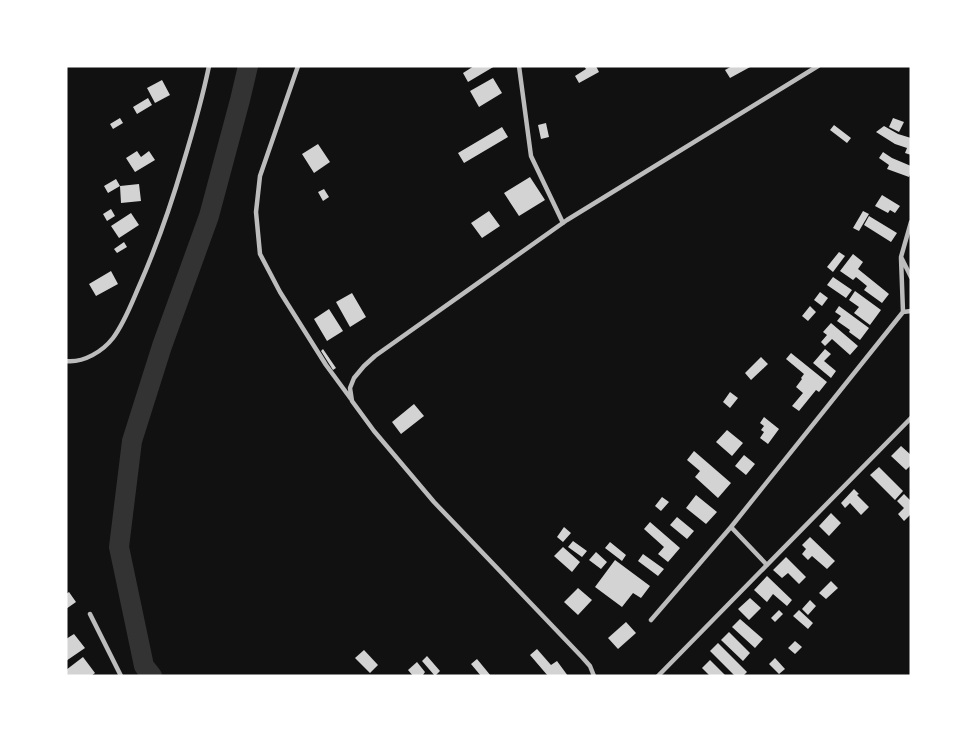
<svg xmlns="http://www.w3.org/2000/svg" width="977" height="742" font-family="'DejaVu Sans',sans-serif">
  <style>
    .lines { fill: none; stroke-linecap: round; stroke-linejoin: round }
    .river { stroke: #333; stroke-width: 20 }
    .building { fill: #d3d3d3 }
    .minor { stroke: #bcbcbc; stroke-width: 4.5 }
  </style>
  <rect width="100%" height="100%" fill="#111"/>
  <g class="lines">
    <path class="river" d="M152 676 144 666 119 547 132 441 162 346 209 216 240 100 248 66"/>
  </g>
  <path class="building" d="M474 66H495L468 82 463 73Z
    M584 66H596L599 72 579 83 575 76 586 69Z
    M732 66H752L730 78 725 70Z
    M493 78 502 93 479 107 470 91Z
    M162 80 170 95 155 103 147 88Z
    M148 98 152 105 137 114 133 107Z
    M120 118 123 123 113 129 110 124Z
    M893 118 904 122 899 132 889 127Z
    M546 123 549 137 541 139 538 125Z
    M834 125 851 138 847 143 830 130Z
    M884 126 898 134 911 138V155L905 153 907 148 895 144 876 132Z
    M502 127 508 137 464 163 458 153Z
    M318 144 330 162 314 173 302 154Z
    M137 151 141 157 149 151 155 160 135 172 126 158Z
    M883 152 892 158 911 166V173L909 177 887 169 889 165 879 158Z
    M530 177 545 200 519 216 504 193Z
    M116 179 120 186 108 193 104 186Z
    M139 184 141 201 121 203 120 186Z
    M324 189 329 197 323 201 318 192Z
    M882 195 900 206 895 213 890 210 888 213 875 206Z
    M111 209 115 216 107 221 103 214Z
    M489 211 500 226 482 238 471 223Z
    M863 211 869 214 859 231 853 228Z
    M131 213 139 225 119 238 111 226Z
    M869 216 897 233 891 242 864 225Z
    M124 242 127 247 117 253 114 249Z
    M839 252 845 256 833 272 827 267Z
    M853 254 863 262 858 269 889 294 882 303 864 290 867 286 856 277 853 280 840 271Z
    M111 271 118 284 96 296 89 284Z
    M833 277 852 290 846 298 827 285Z
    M855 291 881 310 870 325 854 313 859 307 849 300Z
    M820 292 828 298 822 306 814 300Z
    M352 293 366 317 350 327 336 302Z
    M810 306 816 312 808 321 802 316Z
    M839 306 869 328 860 340 849 332 850 330 837 321 841 316 835 312Z
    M329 309 343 331 327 341 314 319Z
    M831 323 858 346 850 355 832 339 825 346 821 342 827 335 823 332Z
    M323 349 336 368 333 370 321 351Z
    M825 349 831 354 824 361 836 371 831 378 813 363Z
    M791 353 827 382 819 392 816 390 799 411 792 406 803 393 796 387 802 379 801 378 804 374 786 359Z
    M761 357 768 364 751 380 745 373Z
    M730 392 738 398 730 408 723 402Z
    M414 404 424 416 401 434 392 422Z
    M764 417 779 429 768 444 760 438 764 432 761 430 764 426 760 423Z
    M727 430 743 443 732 456 716 442Z
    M901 446 911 455V465L906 470 891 456Z
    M694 451 731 483 718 498 695 477 700 471 687 460Z
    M744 455 755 464 746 475 735 466Z
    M879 467 903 491 895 500 870 475Z
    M854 489 859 494 857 495 869 507 861 515 850 503 845 508 841 503Z
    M904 494 911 501V514L904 521 898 514 904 508 897 501Z
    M696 495 717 512 706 524 686 508Z
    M662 497 669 502 661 511 655 506Z
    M831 513 841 523 829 536 819 526Z
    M677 517 694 531 687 539 670 525Z
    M650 522 680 548 668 562 658 554 664 547 644 529Z
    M564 527 571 533 563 542 557 537Z
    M810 537 835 561 827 569 812 556 808 560 802 554 806 549 802 545Z
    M573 541 587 551 582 557 568 547Z
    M610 542 626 555 622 561 605 548Z
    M563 547 580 562 572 572 554 556Z
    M596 552 607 562 601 569 589 560Z
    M643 554 664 569 658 576 638 561Z
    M786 557 806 577 799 584 788 573 782 578 773 570Z
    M615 560 650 586 641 598 633 593 622 607 595 587Z
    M767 576 792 600 787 606 773 594 767 602 754 590Z
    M831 581 838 588 826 599 819 593Z
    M578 588 592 600 578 615 564 602Z
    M69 592 76 602 66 609V594Z
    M750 598 761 608 749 620 738 609Z
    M810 600 816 606 808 615 802 609Z
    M779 610 783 614 775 622 771 618Z
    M799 610 813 623 808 629 793 616Z
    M740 619 763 639 755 648 732 627Z
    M626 622 636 633 618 649 608 638Z
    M729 632 750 653 743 661 721 640Z
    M74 634 85 648 66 661V639Z
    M795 641 802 647 795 654 788 648Z
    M718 643 747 672 743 676H735L710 651Z
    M537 649 551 665 557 661 568 676H548L530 655Z
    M364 650 378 665 370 673 355 658Z
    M427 656 440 671 435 676 422 661Z
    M83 657 95 673 91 676H68L66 673V670Z
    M775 658 785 669 779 674 769 664Z
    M477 659 491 676H481L471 664Z
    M710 660 726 676H710L702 668Z
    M417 662 425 672 423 675 424 676H413L408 670Z"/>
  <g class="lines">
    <path class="minor" d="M298 66 260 176 256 212 260 254 280 292 326 365 351 399
      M519 66 531 156 563 223
      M911 222 901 257 911 277
      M901 258 903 312
      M66 361C84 363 103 351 113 338 125 322 132 302 140 284 157 245 171 205 183 164 193 131 202 100 209 66
      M767 565 731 527 903 312 911 311
      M90 614 121 676
      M651 620 731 527
      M594 676 590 666 582 657 434 502 374 431 352 401 350 388 354 378 364 366 375 356 567 220 818 66
      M658 676 911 418"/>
  </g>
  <rect width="977" height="742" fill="none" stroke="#ffffff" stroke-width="135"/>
</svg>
